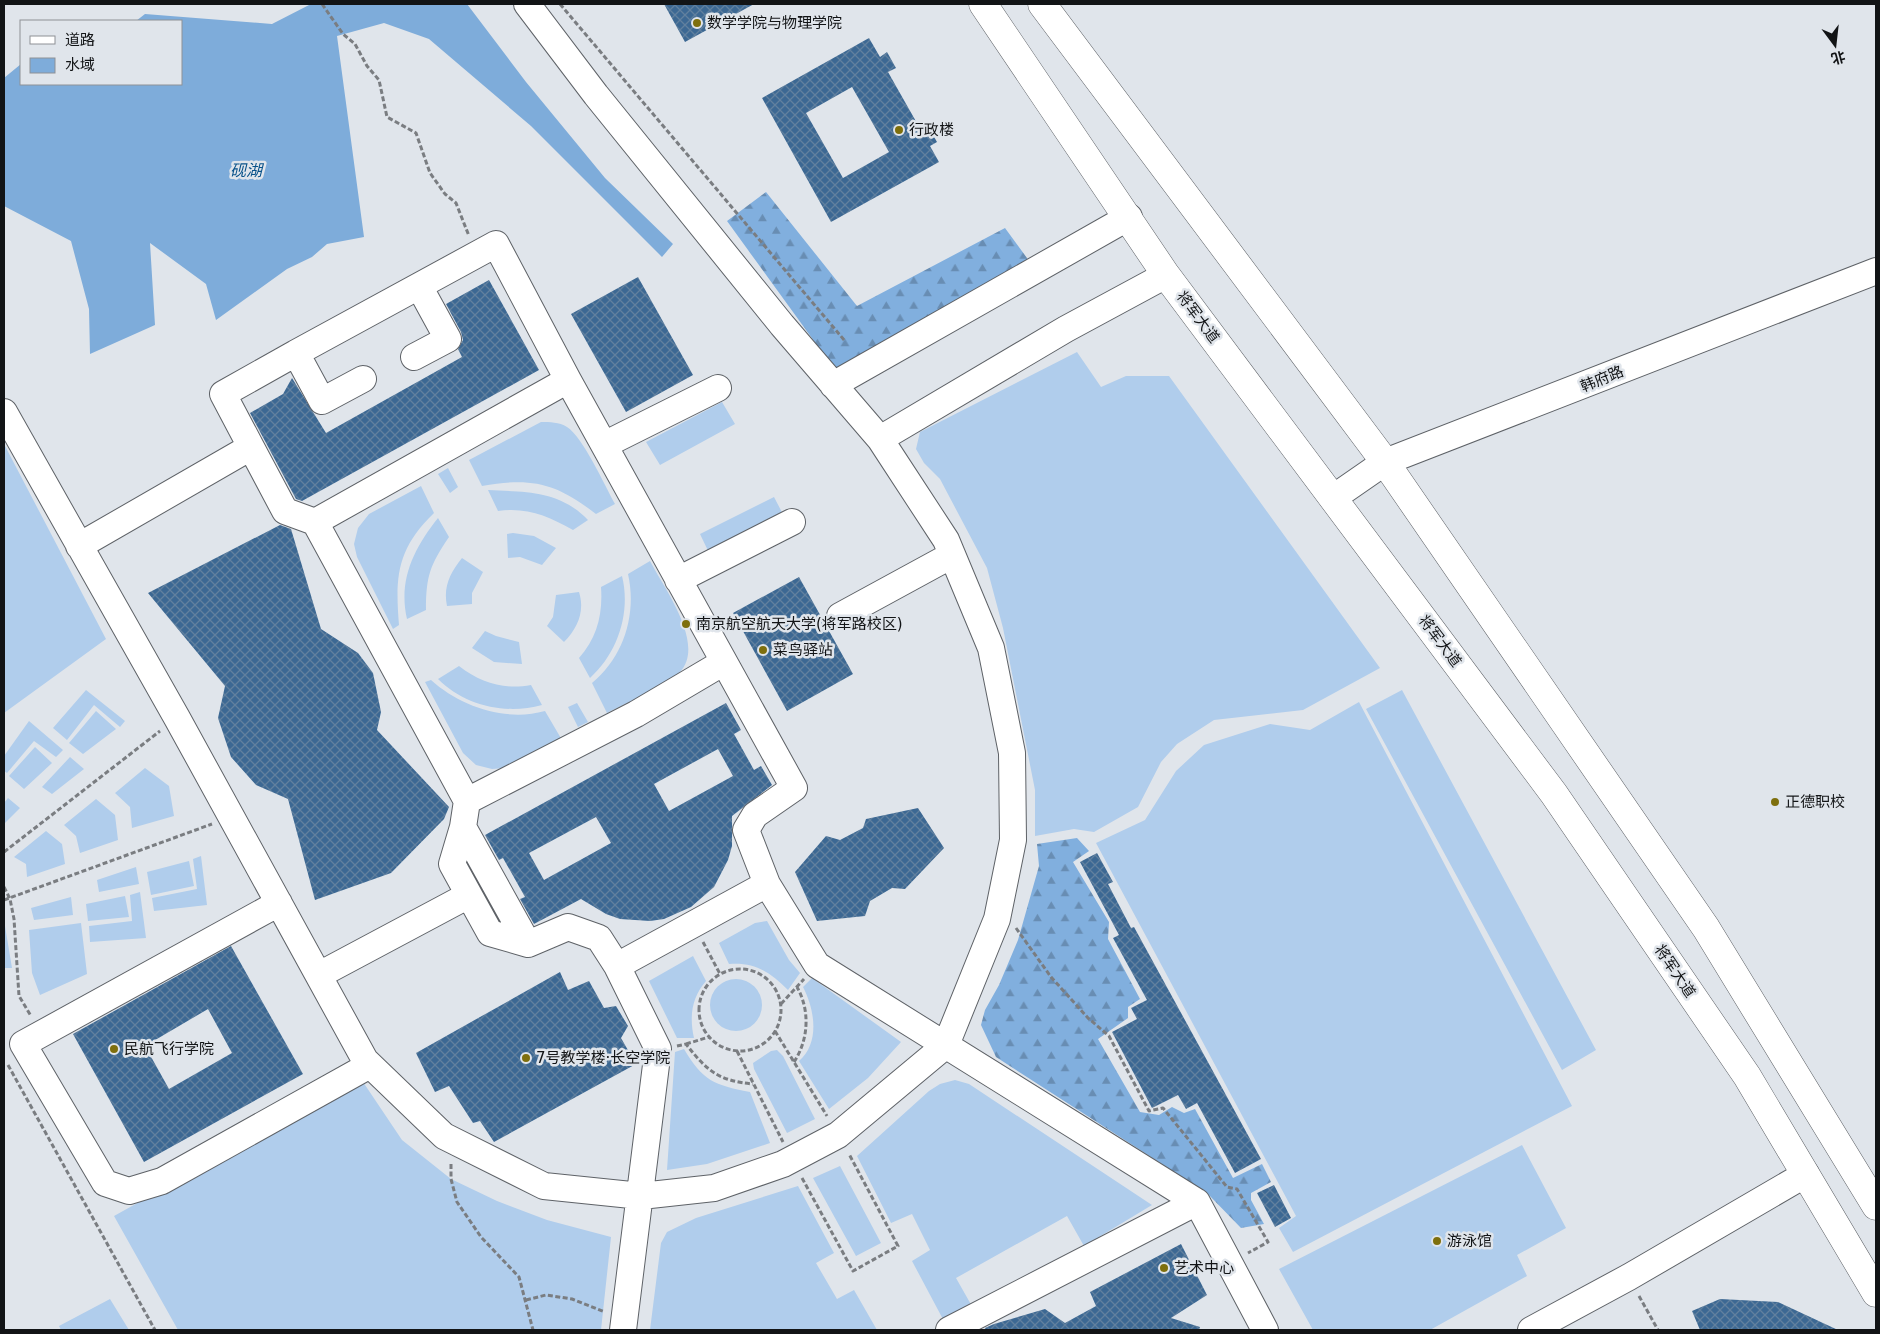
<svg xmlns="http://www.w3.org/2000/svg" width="1880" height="1334" font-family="'DejaVu Sans','Noto Sans SC',sans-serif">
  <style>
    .grass { fill: #b0cdec }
    .forest { fill: url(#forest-firs) }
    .water { fill: #7eacda }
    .building { fill: url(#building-cross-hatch); fill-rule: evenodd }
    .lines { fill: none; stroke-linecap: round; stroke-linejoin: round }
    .minor-casing { stroke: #5e6267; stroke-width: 28 }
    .major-casing { stroke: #5e6267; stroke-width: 29 }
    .path { stroke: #7a7d81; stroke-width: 3; stroke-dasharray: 5 2.5; stroke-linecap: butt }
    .minor { stroke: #fff; stroke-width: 26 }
    .major { stroke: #fff; stroke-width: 28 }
    .poi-dot { fill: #7e6f0d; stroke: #e0e5eb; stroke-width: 2 }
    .labels { text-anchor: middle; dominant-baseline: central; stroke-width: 5; stroke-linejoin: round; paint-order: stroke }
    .poi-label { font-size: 15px; fill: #121416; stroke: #e0e5eb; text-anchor: start }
    .street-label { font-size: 15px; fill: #121416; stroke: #e0e5eb }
    .water-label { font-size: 16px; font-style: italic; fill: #075189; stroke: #e0e5eb }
  </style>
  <defs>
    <pattern id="forest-firs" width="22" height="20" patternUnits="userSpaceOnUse" patternTransform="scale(1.25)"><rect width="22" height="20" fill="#81afde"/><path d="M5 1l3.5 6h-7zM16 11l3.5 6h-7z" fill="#688db3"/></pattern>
    <pattern id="building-cross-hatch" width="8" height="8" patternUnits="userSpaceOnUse" patternTransform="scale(1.25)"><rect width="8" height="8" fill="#3c6893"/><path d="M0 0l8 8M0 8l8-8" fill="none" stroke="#61809e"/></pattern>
  </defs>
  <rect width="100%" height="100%" fill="#e0e5eb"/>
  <path class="grass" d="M1077 352 1101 387 1126 376H1169L1380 668 1303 710 1214 720 1177 744 1161 762 1138 807 1094 832 1074 829 1035 836V790L1003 628 987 568 940 479 924 463 916 449 920 432Z
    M722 402 735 424 660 465 646 442Z
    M541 422C550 422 559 422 567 427 583 437 605 486 615 504L596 514C556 483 532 477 482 486L469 460Z
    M4 444 106 639 4 713Z
    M448 468 458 487 450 493 438 474Z
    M421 486 434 513C397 549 395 576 399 625L393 629 357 557 354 544 358 528 369 514Z
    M488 490C527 492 559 490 588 520L573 530C548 516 527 507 498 511Z
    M774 497 786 520 711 557 700 534Z
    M438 518 449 537C430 565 426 576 426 610L407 619C398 580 414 548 438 518Z
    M513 533 534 536 556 548 542 565 520 557 508 558 507 534Z
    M462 558 483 572 472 593V604L447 606C443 587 450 573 462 558Z
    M650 561C664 588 706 644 680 672 671 683 622 705 607 713L592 683C624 657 637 614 628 574Z
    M622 576C631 612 618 653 590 678L579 658C597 638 603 614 601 587Z
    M579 592C585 611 578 628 564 642L547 626 553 617 556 595Z
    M485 631 496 636 519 642 522 664 494 662 472 648Z
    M459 666C481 683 504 690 531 685L542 705C506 715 465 706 438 679Z
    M431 680C461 707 506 722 545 711L562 740 505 768 492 769 476 765 463 753 425 682Z
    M86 690 125 721 120 727 94 705 67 740 53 728Z
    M1402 690 1596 1050 1562 1070 1366 709Z
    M1359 702 1572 1106 1293 1252 1279 1228 1296 1216 1096 843 1145 820 1176 771 1204 745 1270 724 1310 730Z
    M577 703 588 722 578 727 568 707Z
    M96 711 116 729 83 754 69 743Z
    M29 721 63 750 56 757 34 741 7 773 4 771V756Z
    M35 747 52 763 24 789 9 776Z
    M70 757 84 769 52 794 42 787Z
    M145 768 169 786 174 816 132 828 130 807 115 793Z
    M8 798 20 808 4 824V803Z
    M96 799 115 815 118 840 80 853 76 836 64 825Z
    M46 831 62 844 65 864 27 877 26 864 14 857Z
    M201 856 207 905 154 911 152 898 197 889 193 859Z
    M189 861 194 886 151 895 147 872Z
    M136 867 139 884 99 892 97 880Z
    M140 892 146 938 90 942 89 926 132 921 130 895Z
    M125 896 129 917 88 921 86 904Z
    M71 897 73 915 34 920 31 908Z
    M767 921 789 960 800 973 788 990C770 972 755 962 729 964L719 943 755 923Z
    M81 923 87 974 40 995 32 973 29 930Z
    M4 926H5L12 968H4Z
    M693 956 706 981C692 997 689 1016 694 1038H677L649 981Z
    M812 978 901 1042 868 1078 829 1109 799 1061C820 1043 815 1010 803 987Z
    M710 1005a26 26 0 1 1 52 0a26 26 0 1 1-52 0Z
    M684 1049C703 1081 714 1085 750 1092L770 1143 707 1164 667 1170 675 1052Z
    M771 1051 777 1050 783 1056 815 1119 787 1133 754 1069 753 1063Z
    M361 1079 402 1140 451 1179 497 1201 547 1220 611 1237 601 1330H178L114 1216Z
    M955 1080 969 1084 1152 1205 1084 1246 1067 1216 956 1278 973 1308 945 1323 912 1261 930 1250 912 1214 891 1223 857 1156 929 1091 940 1084Z
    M1522 1145 1566 1228 1517 1255 1527 1276 1430 1330H1313L1279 1269Z
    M840 1166 881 1243 856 1256 813 1178Z
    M798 1186 834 1253 816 1263 837 1299 854 1290 877 1330H650L661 1243 667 1232 696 1218Z
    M110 1299 129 1330H61L59 1326Z"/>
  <path class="forest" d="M766 192 857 306 1005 228 1035 269 835 370 727 221Z
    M1077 838 1089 851 1073 862 1109 922 1108 939 1140 999 1128 1007V1018L1098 1039 1140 1112 1159 1115 1172 1107 1184 1113 1195 1109 1233 1178 1262 1164 1271 1182 1251 1193V1200L1264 1224 1241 1228 1207 1193 996 1057 981 1025 985 1010 999 985 1018 940 1039 866 1037 844Z"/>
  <path class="water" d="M311 4H467L526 82 605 178 673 244 662 257 531 126 429 39 384 23 337 36 364 237 327 244 312 257 287 269 216 320 206 284 150 243 155 325 90 354 89 309 71 241 4 206V78L21 64V84H181V21H136L145 14 272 24Z"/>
  <path class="building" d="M664 4H754L685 42Z
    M869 38 880 57 887 52 896 68 888 72 922 132 929 128 937 142 930 146 939 162 831 222 762 98ZM852 87 889 152 843 178 806 113Z
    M638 277 693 375 626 412 571 314Z
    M489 280 539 370 302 501 296 499 250 413 283 394 292 378 326 433 462 357 458 349 463 340 461 332 446 304Z
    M280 525 291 529 321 629 358 653 373 673 381 712 377 730 449 807 444 819 391 873 315 900 288 799 256 785 231 757 218 718 225 686 148 593Z
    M799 577 853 674 787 711 733 613Z
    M726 703 741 730 734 734 754 770 761 766 772 785 732 816V846L728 860 714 887 691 907 664 919 650 921 620 919 606 914 581 899 534 924 520 899 525 897 503 858 499 860 485 835ZM718 749 733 776 669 811 654 784ZM596 817 611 843 544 880 529 853Z
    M918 808 944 848 905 889 892 888 870 901 865 916 817 921 795 872 826 836 840 840 863 828 866 819Z
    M1097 853 1113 882 1108 884 1131 928 1134 927 1261 1159 1235 1173 1197 1103 1186 1109 1178 1095 1152 1108 1112 1032 1137 1019 1131 1008 1147 1000 1113 938 1119 935 1080 862Z
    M231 946 303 1074 144 1162 73 1034ZM208 1009 232 1053 169 1089 145 1046Z
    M560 972 568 990 589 981 604 1008 616 1006 628 1026 621 1038 636 1064 494 1142 480 1121 473 1123 449 1086 435 1092 416 1053Z
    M1274 1185 1291 1218 1275 1227 1257 1193Z
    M1181 1244 1207 1295 1171 1318 1200 1327 1199 1330H986L985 1328 994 1324 1045 1309 1065 1323 1096 1306 1090 1292Z
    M1720 1299 1778 1302 1838 1330H1700L1692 1311Z"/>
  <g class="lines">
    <g class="minor-casing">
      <path id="minor" d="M296 353 496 244 568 380 794 788 755 815 746 830 767 884
        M414 357 448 339 419 286
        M833 385 1129 217
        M4 412 177 718 365 1060 444 1136 544 1186 641 1196 714 1188 783 1164 838 1135 946 1045 997 919 1013 840 1012 753 991 648 946 540 880 439 782 325 596 95 527 4
        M880 439 1066 329 1166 275
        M604 445 718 388
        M251 447 223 394 296 353 322 401 363 379
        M1333 498 1385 462 1876 271
        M79 546 251 447 285 511 315 522
        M678 580 792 522
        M840 616 952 555
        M467 801 315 522 568 380
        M463 827 452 864 469 895
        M279 903 23 1044 105 1183 129 1191 162 1181 370 1065
        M617 966 599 938 568 927 528 944 463 827 467 801 636 714 724 662
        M319 975 469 895 490 933 528 944
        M623 1330 658 1049 617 966 767 884 817 965 1197 1202 1265 1330
        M949 1330 1197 1202
        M1531 1330 1629 1277 1806 1174"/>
    </g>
    <g class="major-casing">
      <path id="major" d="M983 4 1166 275 1554 794 1747 1076 1876 1293
        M1042 4 1385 462 1706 928 1876 1206"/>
    </g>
    <path class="path" d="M322 4 343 34 355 44 367 66 379 80 387 117 416 133 430 173 445 194 456 203 469 236
      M560 4 845 341
      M4 852 160 731
      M4 887 10 899 14 919 19 996 31 1016
      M4 900 212 824
      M1016 928 1051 977 1088 1018 1109 1036 1149 1111 1163 1108 1227 1187 1237 1189 1268 1242 1248 1253
      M703 942 720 974
      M699 1010a41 41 0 1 1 82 0a41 41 0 1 1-82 0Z
      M781 1004 804 979
      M775 1031 827 1116
      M686 1044 709 1037
      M677 1046 686 1044C707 1071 719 1081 753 1084
      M737 1051 783 1142
      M794 1062C809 1039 810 1010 797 987
      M8 1065 155 1330
      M451 1164V1179L457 1202 481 1237 519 1277 533 1330
      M802 1178 853 1271 898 1246 849 1154
      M1639 1296 1658 1330
      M526 1300 546 1295 572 1299 605 1312"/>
    <use href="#minor" class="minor"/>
    <use href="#major" class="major"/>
  </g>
  <g class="poi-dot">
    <circle cx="697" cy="23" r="5"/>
    <circle cx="899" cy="130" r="5"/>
    <circle cx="686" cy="624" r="5"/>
    <circle cx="763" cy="650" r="5"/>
    <circle cx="1775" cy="802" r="5"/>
    <circle cx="114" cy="1049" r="5"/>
    <circle cx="526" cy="1058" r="5"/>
    <circle cx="1437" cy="1241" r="5"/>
    <circle cx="1164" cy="1268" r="5"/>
  </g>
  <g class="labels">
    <g class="poi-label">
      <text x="707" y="23">数学学院与物理学院</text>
      <text x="909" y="130">行政楼</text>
      <text x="696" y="624">南京航空航天大学(将军路校区)</text>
      <text x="773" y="650">菜鸟驿站</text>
      <text x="1785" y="802">正德职校</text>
      <text x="124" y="1049">民航飞行学院</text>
      <text x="536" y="1058">7号教学楼·长空学院</text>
      <text x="1447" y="1241">游泳馆</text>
      <text x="1174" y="1268">艺术中心</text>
    </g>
    <g class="street-label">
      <text transform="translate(1198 317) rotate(53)">将军大道</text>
      <text transform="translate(1602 379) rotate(-22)">韩府路</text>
      <text transform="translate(1440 641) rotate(53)">将军大道</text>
      <text transform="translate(1675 971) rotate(56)">将军大道</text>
    </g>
    <g class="water-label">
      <text x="246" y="170">砚湖</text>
    </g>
  </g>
  <rect width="1880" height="1334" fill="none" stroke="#121416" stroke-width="10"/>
  <rect x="20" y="20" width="162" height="65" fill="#e0e5eb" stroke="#8e9196"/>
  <rect x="30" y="36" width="25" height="8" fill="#ffffff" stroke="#8e9196"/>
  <text x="65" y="45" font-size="15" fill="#121416">道路</text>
  <rect x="30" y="58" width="25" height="15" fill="#7eacda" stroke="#8e9196"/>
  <text x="65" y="70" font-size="15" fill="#121416">水域</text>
  <g transform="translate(1835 45) rotate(165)" stroke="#e0e5eb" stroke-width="4" paint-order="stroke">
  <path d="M0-4L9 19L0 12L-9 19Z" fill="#121416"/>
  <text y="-8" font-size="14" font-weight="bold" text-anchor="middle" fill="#121416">北</text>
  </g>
</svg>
